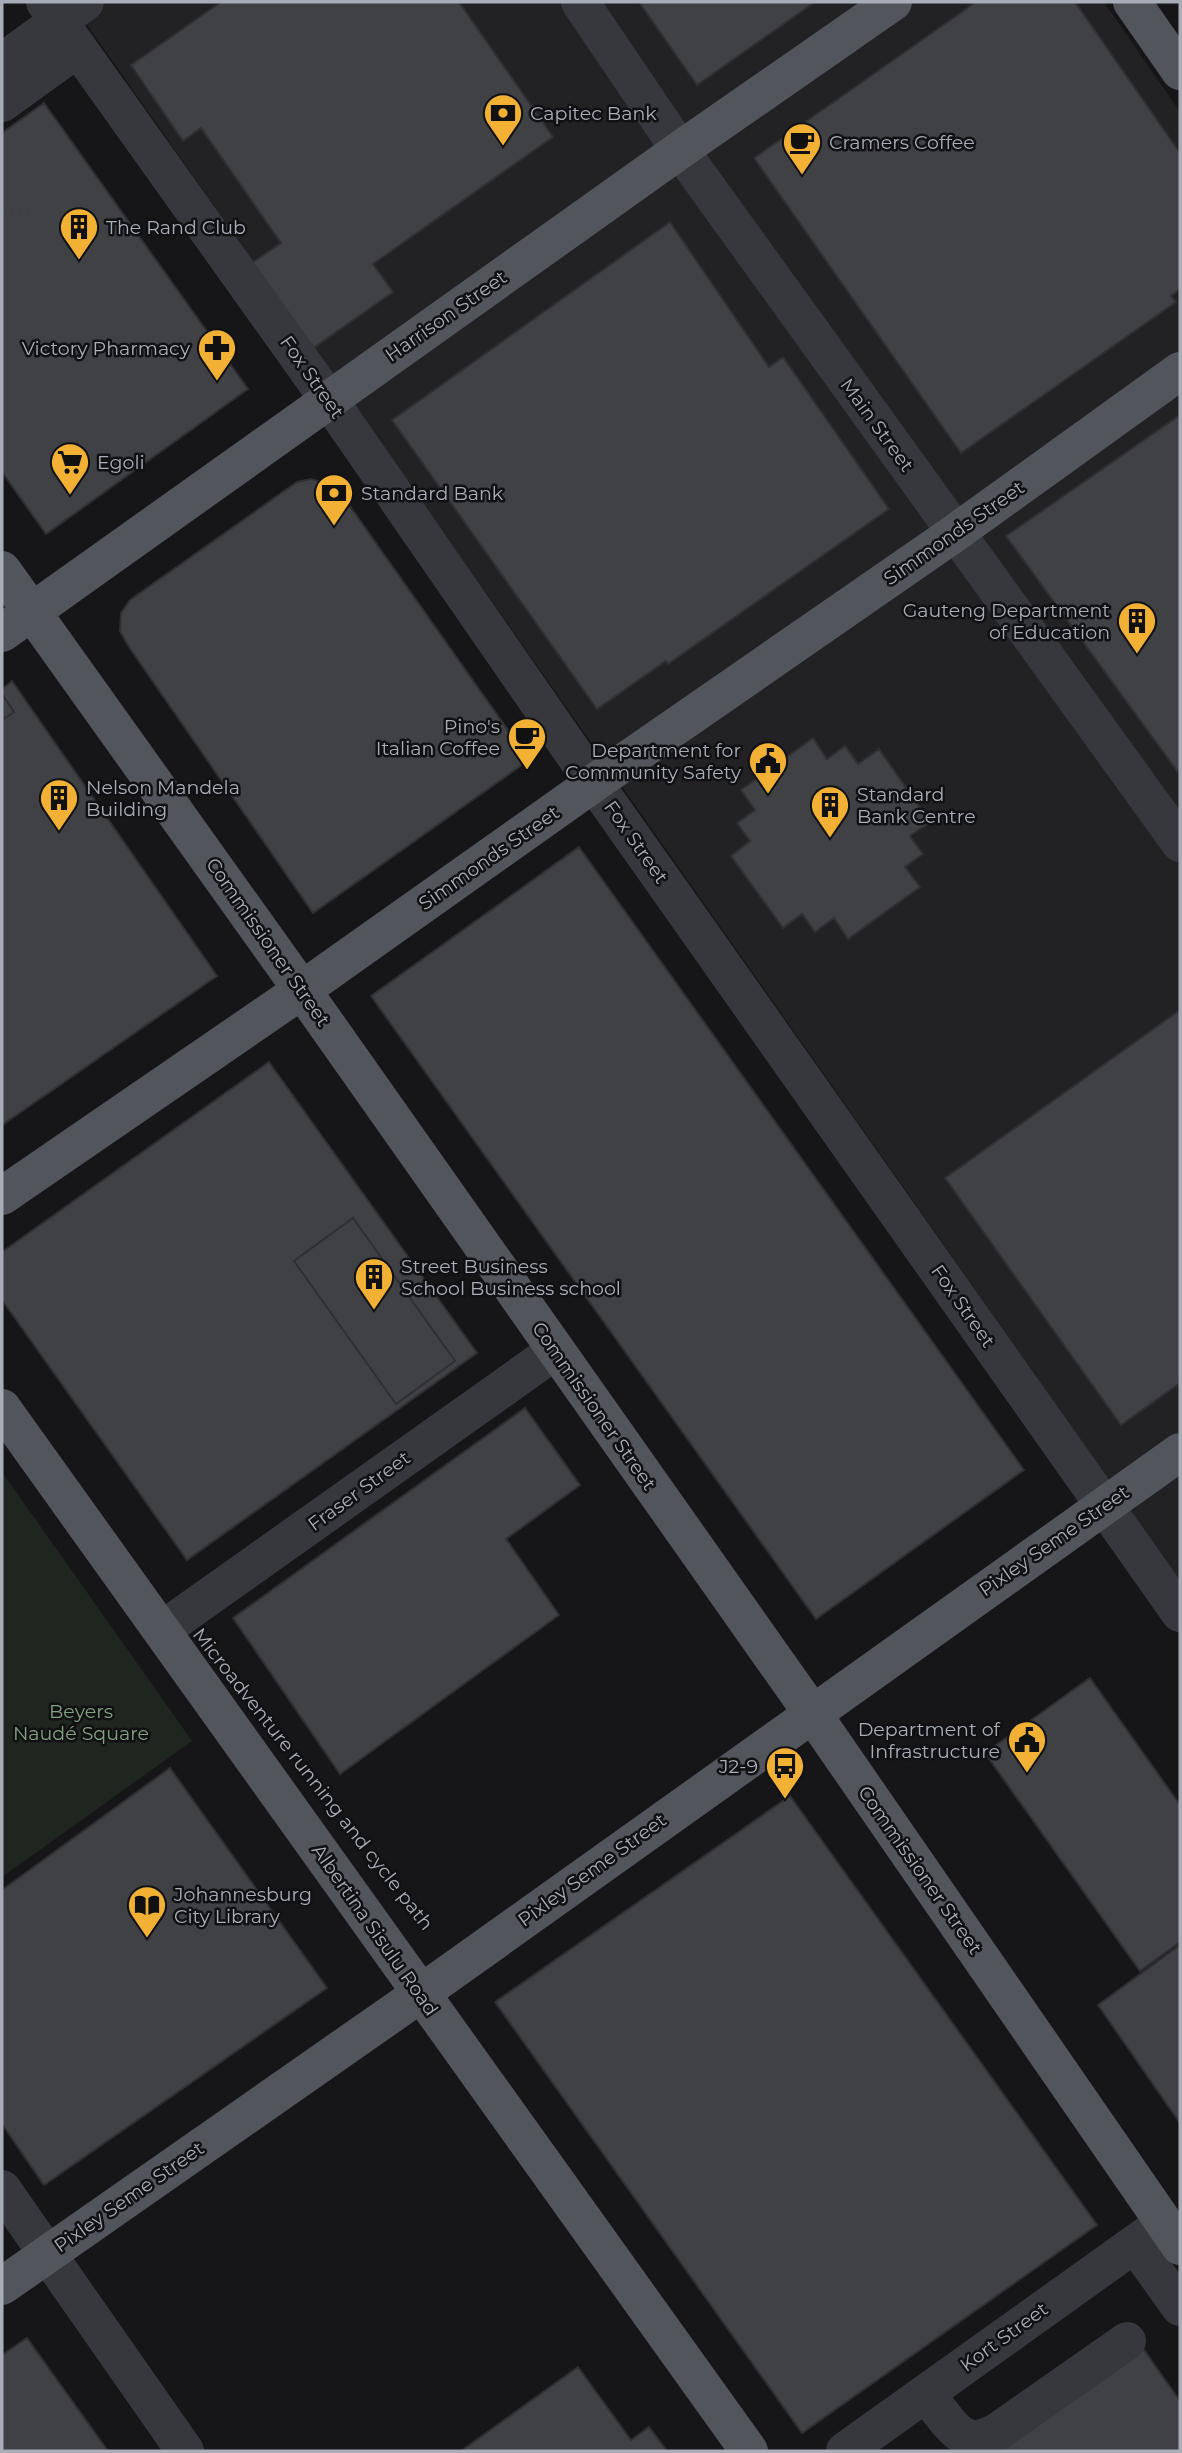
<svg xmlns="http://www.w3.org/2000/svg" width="1182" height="2453" font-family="Montserrat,sans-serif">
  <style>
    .built { fill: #222225 }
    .green { fill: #1e261f }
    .building { fill: #404145; stroke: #303034; stroke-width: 2 }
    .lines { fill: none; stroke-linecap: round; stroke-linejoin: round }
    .path { stroke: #3d3f44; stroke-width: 4.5; stroke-dasharray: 3.5 5; stroke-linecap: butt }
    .minor { stroke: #37383d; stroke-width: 38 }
    .major { stroke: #53555c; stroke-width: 38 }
    .labels { text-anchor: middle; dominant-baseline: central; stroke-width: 5; stroke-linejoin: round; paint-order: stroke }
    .poi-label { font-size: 19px; fill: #a8adb8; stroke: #111113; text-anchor: start }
    .street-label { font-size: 19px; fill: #a8adb8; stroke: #111113 }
    .park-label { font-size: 19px; fill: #7fa381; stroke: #111113 }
  </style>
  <rect width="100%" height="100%" fill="#161618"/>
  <path class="built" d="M71 2H1104L1180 112V1581Z"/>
  <path class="green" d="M2 1472 192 1741 2 1877Z"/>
  <path class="building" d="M221 2H459L553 137 373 264 393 292 312 349 252 263 281 243 201 128 183 141 131 65Z
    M639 2H815L697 85Z
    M976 2H1075L1180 153V289L1171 296 1176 302 961 453 754 158Z
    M44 103 248 389 46 534 2 472V133Z
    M670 222 769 367 783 357 889 509 668 664 666 661 597 709 392 420Z
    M1180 415V775L1006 536Z
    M311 479 328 484 342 495 529 760 313 913 129 647 120 631 121 613 130 600 297 482Z
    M12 681 217 976 2 1125V689Z
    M2 694 14 712 2 720Z
    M813 738 827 759 845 746 858 764 879 749 930 822 910 836 923 854 905 867 920 887 848 939 834 918 815 932 802 914 783 928 731 856 750 841 737 823 755 810 741 790Z
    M579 847 1024 1470 816 1619 371 996Z
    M1180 1010V1383L1121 1425 945 1178Z
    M269 1062 477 1353 187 1560 2 1300V1252Z
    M353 1218 455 1361 396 1404 294 1261Z
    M525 1408 580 1485 506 1539 559 1615 340 1774 233 1618Z
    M1090 1678 1180 1805V1942L1140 1971 985 1753Z
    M170 1768 327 1988 44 2185 2 2124V1890Z
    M790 1796 1097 2225 802 2433 495 2002Z
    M1180 1945V2123L1098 2005Z
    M27 2338 108 2451H2V2355Z
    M1142 2347 1180 2401V2451H998Z
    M578 2367 631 2440 649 2427 667 2451H461Z"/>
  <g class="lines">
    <path class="path" d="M2 213H32"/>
    <path class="minor" d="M45 2 329 400 594 783 1180 1613
      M580 2 680 150 1180 843
      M2 62 85 2
      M2 103 78 48
      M162 1630 555 1351
      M2 2189 185 2451
      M1135 2244 1180 2307
      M926 2393C935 2405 955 2435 969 2438 979 2441 988 2436 997 2432L1127 2341
      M845 2451 1164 2223"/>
    <path class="major" d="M1132 2 1180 71
      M2 570 302 990 812 1713 1180 2246
      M2 633 680 150 893 2
      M2 1196 302 990 594 783 955 533 1180 371
      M2 1408 749 2451
      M2 2286 420 1994 1180 1452"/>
  </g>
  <defs>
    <g id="bank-pin" transform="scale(2.0125)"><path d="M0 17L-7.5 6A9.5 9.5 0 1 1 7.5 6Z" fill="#f2b134" stroke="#111113"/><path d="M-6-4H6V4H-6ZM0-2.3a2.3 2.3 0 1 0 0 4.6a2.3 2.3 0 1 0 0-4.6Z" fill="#111"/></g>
    <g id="cafe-pin" transform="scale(2.0125)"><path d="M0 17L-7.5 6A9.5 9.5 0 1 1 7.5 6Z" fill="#f2b134" stroke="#111113"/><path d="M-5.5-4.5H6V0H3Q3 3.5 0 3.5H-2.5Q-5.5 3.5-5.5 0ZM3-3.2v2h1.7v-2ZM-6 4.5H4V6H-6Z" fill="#111"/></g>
    <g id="building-pin" transform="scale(2.0125)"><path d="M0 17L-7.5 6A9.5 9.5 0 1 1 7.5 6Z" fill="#f2b134" stroke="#111113"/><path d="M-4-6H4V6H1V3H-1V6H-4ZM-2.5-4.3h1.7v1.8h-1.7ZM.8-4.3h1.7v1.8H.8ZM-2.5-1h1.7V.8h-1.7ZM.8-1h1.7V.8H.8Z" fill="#111"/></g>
    <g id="pharmacy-pin" transform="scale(2.0125)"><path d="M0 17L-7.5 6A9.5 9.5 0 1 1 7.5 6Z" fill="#f2b134" stroke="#111113"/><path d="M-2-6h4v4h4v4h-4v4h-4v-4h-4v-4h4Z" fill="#111"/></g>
    <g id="supermarket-pin" transform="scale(2.0125)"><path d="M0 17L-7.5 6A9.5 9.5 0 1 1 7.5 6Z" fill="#f2b134" stroke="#111113"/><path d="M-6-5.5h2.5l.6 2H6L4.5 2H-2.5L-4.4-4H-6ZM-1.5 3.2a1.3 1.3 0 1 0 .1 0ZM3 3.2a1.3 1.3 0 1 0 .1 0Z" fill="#111"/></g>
    <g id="civic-pin" transform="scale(2.0125)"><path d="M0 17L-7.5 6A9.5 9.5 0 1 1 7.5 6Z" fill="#f2b134" stroke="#111113"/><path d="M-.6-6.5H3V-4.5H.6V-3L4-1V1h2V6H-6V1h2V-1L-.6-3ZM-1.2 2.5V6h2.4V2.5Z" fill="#111"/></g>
    <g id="bus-pin" transform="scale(2.0125)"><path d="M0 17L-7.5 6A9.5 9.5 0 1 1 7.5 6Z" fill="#f2b134" stroke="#111113"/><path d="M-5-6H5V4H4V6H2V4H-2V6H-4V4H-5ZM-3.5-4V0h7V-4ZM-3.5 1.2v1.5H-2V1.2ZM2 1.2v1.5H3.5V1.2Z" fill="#111"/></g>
    <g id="library-pin" transform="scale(2.0125)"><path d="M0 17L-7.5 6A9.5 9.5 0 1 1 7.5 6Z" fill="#f2b134" stroke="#111113"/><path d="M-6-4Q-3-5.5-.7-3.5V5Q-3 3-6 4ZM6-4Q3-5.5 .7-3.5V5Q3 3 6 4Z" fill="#111"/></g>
  </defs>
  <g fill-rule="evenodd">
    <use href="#bank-pin" x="503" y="113"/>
    <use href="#cafe-pin" x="802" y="142"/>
    <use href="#building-pin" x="79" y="227"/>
    <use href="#pharmacy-pin" x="217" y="348"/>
    <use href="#supermarket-pin" x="70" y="462"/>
    <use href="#bank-pin" x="334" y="493"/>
    <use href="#building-pin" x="1137" y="621"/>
    <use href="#cafe-pin" x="527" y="737"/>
    <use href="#civic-pin" x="768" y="761"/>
    <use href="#building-pin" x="59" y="798"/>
    <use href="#building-pin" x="830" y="805"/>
    <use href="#building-pin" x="374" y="1277"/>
    <use href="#civic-pin" x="1027" y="1740"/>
    <use href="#bus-pin" x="785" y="1766"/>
    <use href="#library-pin" x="147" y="1905"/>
  </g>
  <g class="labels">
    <g class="poi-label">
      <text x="530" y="113">Capitec Bank</text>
      <text x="829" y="142">Cramers Coffee</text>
      <text x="106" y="227">The Rand Club</text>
      <text x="190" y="348" text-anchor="end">Victory Pharmacy</text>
      <text x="97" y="462">Egoli</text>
      <text x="361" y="493">Standard Bank</text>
      <text x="1110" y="610" text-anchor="end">Gauteng Department<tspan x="1110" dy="22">of Education</tspan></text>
      <text x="500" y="726" text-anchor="end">Pino's<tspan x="500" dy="22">Italian Coffee</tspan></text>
      <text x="741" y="750" text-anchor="end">Department for<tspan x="741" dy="22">Community Safety</tspan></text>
      <text x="86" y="787">Nelson Mandela<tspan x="86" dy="22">Building</tspan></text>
      <text x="857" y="794">Standard<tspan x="857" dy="22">Bank Centre</tspan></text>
      <text x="401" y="1266">Street Business<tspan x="401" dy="22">School Business school</tspan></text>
      <text x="1000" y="1729" text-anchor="end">Department of<tspan x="1000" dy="22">Infrastructure</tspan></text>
      <text x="758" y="1766" text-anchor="end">J2-9</text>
      <text x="174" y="1894">Johannesburg<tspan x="174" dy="22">City Library</tspan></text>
    </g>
    <g class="street-label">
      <text transform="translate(446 316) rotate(-35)">Harrison Street</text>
      <text transform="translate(312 377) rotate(55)">Fox Street</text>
      <text transform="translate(877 425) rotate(54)">Main Street</text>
      <text transform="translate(954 533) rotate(-35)">Simmonds Street</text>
      <text transform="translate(636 842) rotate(55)">Fox Street</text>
      <text transform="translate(489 858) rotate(-35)">Simmonds Street</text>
      <text transform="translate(268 942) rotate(55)">Commissioner Street</text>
      <text transform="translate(963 1306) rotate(55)">Fox Street</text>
      <text transform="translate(594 1406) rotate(55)">Commissioner Street</text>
      <text transform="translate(359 1491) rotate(-36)">Fraser Street</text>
      <text transform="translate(1054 1541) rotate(-35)">Pixley Seme Street</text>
      <text transform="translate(313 1779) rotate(52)">Microadventure running and cycle path</text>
      <text transform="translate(592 1870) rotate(-36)">Pixley Seme Street</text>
      <text transform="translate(920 1870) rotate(55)">Commissioner Street</text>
      <text transform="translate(375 1930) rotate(55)">Albertina Sisulu Road</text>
      <text transform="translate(129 2197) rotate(-35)">Pixley Seme Street</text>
      <text transform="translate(1004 2337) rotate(-36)">Kort Street</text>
    </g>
    <g class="park-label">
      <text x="81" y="1711">Beyers<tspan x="81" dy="22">Naudé Square</tspan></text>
    </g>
  </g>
  <rect width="1182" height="2453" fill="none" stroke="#a8adb8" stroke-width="7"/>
</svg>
